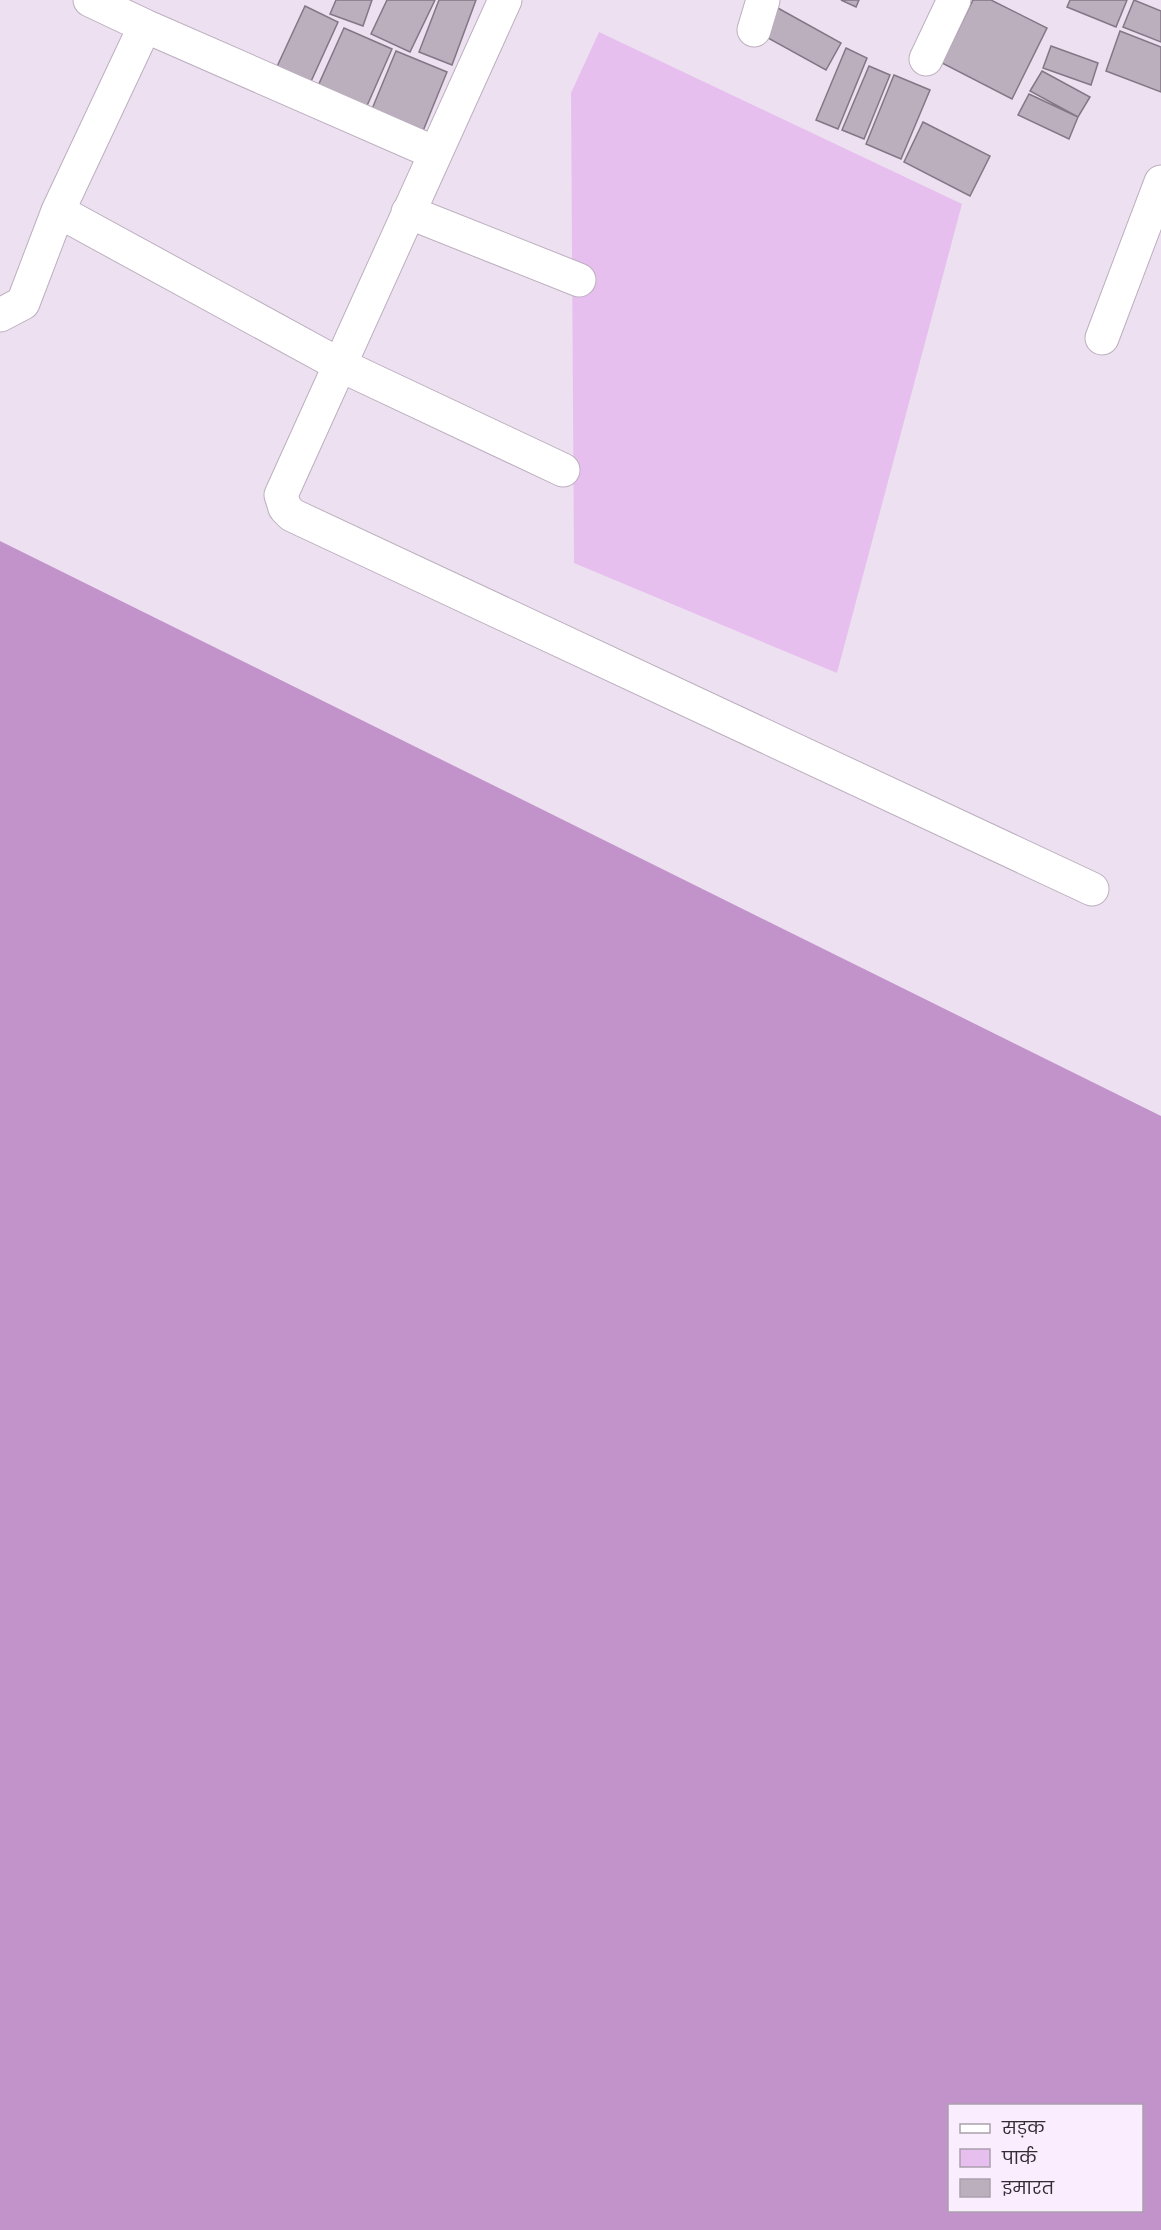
<svg xmlns="http://www.w3.org/2000/svg" width="1161" height="2230" font-family="Poppins,'Noto Sans Devanagari',sans-serif">
  <style>
    .green { fill: #e7bfef }
    .forest { fill: #c292cb; fill-rule: evenodd }
    .building { fill: #bbaebd; stroke: #837785; stroke-width: 1.5 }
    .lines { fill: none; stroke-linecap: round; stroke-linejoin: round }
    .minor-casing { stroke: #bcafbf; stroke-width: 35 }
    .minor { stroke: #fff; stroke-width: 33 }
  </style>
  <rect width="100%" height="100%" fill="#ede0f0"/>
  <path class="green" d="M599 32 962 204 837 673 574 563 571 93Z"/>
  <path class="forest" d="M0 541 1161 1116V2230H0ZM950 2106H1142V2210H950Z"/>
  <path class="building" d="M336 0H372L363 26 330 14Z
    M387 0H435L410 52 371 34Z
    M439 0H476L452 65 419 52Z
    M841 0H859L856 7Z
    M973 0H991L1047 28 1012 99 942 63Z
    M1070 0H1127L1116 27 1067 7Z
    M1134 0 1161 11V42L1123 27Z
    M767 2 841 43 826 70 752 29Z
    M305 6 338 22 308 88 274 73Z
    M344 28 392 49 366 108 318 86Z
    M1120 31 1161 47V92L1106 71Z
    M1051 46 1098 63 1091 85 1043 68Z
    M846 48 867 58 838 129 816 120Z
    M396 51 447 72 423 131 372 109Z
    M869 66 890 75 864 139 842 130Z
    M1042 71 1090 97 1078 117 1030 91Z
    M894 75 930 90 901 159 866 144Z
    M1029 94 1078 117 1069 139 1018 115Z
    M923 122 990 156 970 196 904 162Z"/>
  <g class="lines">
    <g class="minor-casing">
      <path id="minor" d="M90 0 145 26
        M505 0 281 495 285 508 292 515 1092 889
        M754 30 763 0
        M926 59 954 0
        M58 211 340 365 563 470
        M408 212 579 280
        M0 315 23 303 58 211 145 26 435 153
        M1102 338 1161 182"/>
    </g>
    <use href="#minor" class="minor"/>
  </g>
  <rect x="948" y="2104" width="195" height="108" fill="#faedfd" stroke="#aaa1ad" stroke-width="1.5"/>
  <rect x="960" y="2124" width="30" height="9" fill="#ffffff" stroke="#aaa1ad" stroke-width="1.5"/>
  <text x="1002" y="2134" font-size="18" fill="#332e34">सड़क</text>
  <rect x="960" y="2149" width="30" height="18" fill="#e7bfef" stroke="#aaa1ad" stroke-width="1.5"/>
  <text x="1002" y="2164" font-size="18" fill="#332e34">पार्क</text>
  <rect x="960" y="2179" width="30" height="18" fill="#bbaebd" stroke="#aaa1ad" stroke-width="1.5"/>
  <text x="1002" y="2194" font-size="18" fill="#332e34">इमारत</text>
</svg>
